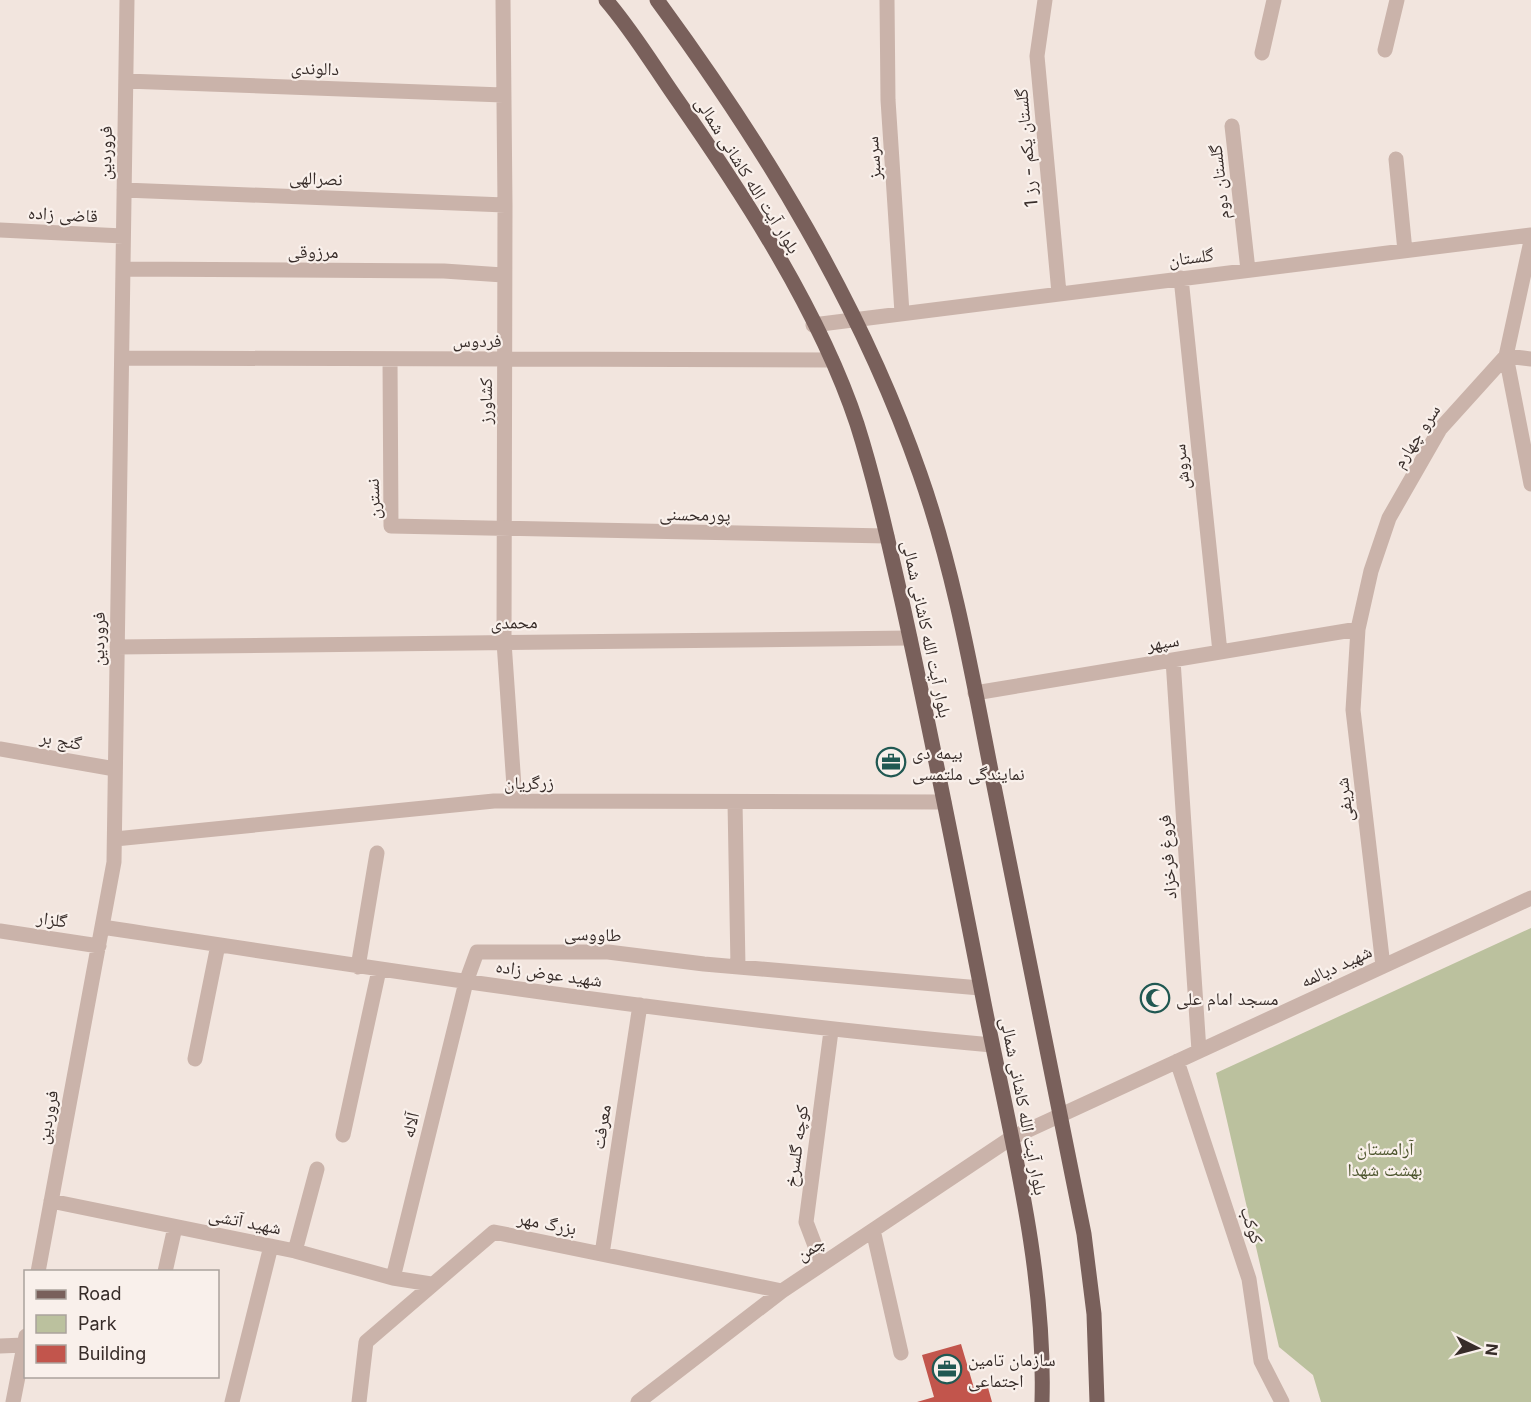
<svg xmlns="http://www.w3.org/2000/svg" width="1531" height="1402" font-family="Inter,'Noto Naskh Arabic',sans-serif">
  <style>
    .green { fill: #bbc19e }
    .building { fill: #c2554c }
    .lines { fill: none; stroke-linecap: round; stroke-linejoin: round }
    .minor { stroke: #cab3aa; stroke-width: 15 }
    .major { stroke: #79605b; stroke-width: 15 }
    .labels { text-anchor: middle; dominant-baseline: central; stroke-width: 4.5; stroke-linejoin: round; paint-order: stroke }
    .street-label { font-size: 18px; fill: #372c29; stroke: #f9f0eb }
    .poi-label { font-size: 18px; fill: #372c29; stroke: #f9f0eb; text-anchor: start }
    .park-label { font-size: 18px; fill: #4d552e; stroke: #f9f0eb }
  </style>
  <rect width="100%" height="100%" fill="#f2e5de"/>
  <path class="green" d="M1531 928V1402H1321L1313 1375 1279 1347 1216 1073Z"/>
  <path class="building" d="M961 1344 974 1388 987 1384 992 1402H917L934 1397 922 1355Z"/>
  <g class="lines">
    <path class="minor" d="M503 0 505 205 504 642 515 801
      M887 0 888 100 902 313
      M1045 0 1037 56 1059 293
      M1385 50 1397 0
      M1262 53 1274 0
      M126 81 503 95
      M1232 126 1248 270
      M1396 159 1405 251
      M124 190 505 205
      M0 230 123 236
      M123 269 444 271 503 275
      M1181 278 1220 652
      M813 325 1531 235
      M122 358 832 360
      M390 359 391 526 887 536
      M1531 359 1506 356 1531 484
      M117 647 910 638
      M1173 660 1199 1051
      M975 693 1358 629
      M0 749 115 769
      M735 802 738 967
      M115 839 494 801 944 802
      M102 927C398 972 694 1018 992 1045
      M0 931 99 946
      M1383 966 1353 710 1358 629 1371 571 1389 518 1440 429 1506 356 1531 241
      M358 967 377 853
      M195 1059 218 945
      M1177 1061 1249 1279 1261 1361 1282 1402
      M343 1135 379 970
      M51 1201 295 1251 393 1278 431 1284
      M873 1230 901 1353
      M295 1251 317 1169
      M602 1254 640 1005
      M822 1264 806 1222 831 1031
      M38 1272 114 862 127 0
      M165 1272 175 1227
      M393 1278 466 982 477 952H608L704 964 980 988
      M0 1346 24 1345
      M13 1402 26 1336
      M232 1402 271 1246
      M359 1402 366 1342 494 1232 782 1291
      M638 1402 782 1291 1011 1138 1531 898"/>
    <path class="major" d="M606 0C632 30 653 65 676 98 743 194 820 312 857 424 876 484 889 545 903 606 931 733 956 860 981 988 1007 1124 1046 1262 1042 1402
      M657 0C764 146 860 302 920 474 956 576 974 686 995 791 1025 938 1054 1086 1084 1234L1094 1314 1097 1402"/>
  </g>
  <defs>
    <g id="office-ring" transform="scale(1.5)"><circle r="9.5" fill="#f9f0eb" stroke="#205852" stroke-width="1.5"/><path d="M-6-3h4V-5.5h4V-3h4V5H-6ZM-1-4.5V-3h2v-1.5ZM-6 0V1H6V0Z" fill="#205852"/></g>
    <g id="mosque-ring" transform="scale(1.5)"><circle r="9.5" fill="#f9f0eb" stroke="#205852" stroke-width="1.5"/><path d="M3.5-4.9A6 6 0 1 0 3.5 4.9A5 5 0 1 1 3.5-4.9Z" fill="#205852"/></g>
  </defs>
  <g fill-rule="evenodd">
    <use href="#office-ring" x="891" y="762"/>
    <use href="#mosque-ring" x="1155" y="998"/>
    <use href="#office-ring" x="947" y="1369"/>
  </g>
  <g class="labels">
    <g class="street-label">
      <text transform="translate(315 68) rotate(2)">دالوندی</text>
      <text transform="translate(1026 148) rotate(-95)">گلستان یکم - رز 1</text>
      <text transform="translate(105 153) rotate(-89)">فروردین</text>
      <text transform="translate(873 158) rotate(-94)">سرسبز</text>
      <text transform="translate(748 175) rotate(58)">بلوار آیت الله کاشانی شمالی</text>
      <text transform="translate(316 178) rotate(2)">نصرالهی</text>
      <text transform="translate(1219 182) rotate(-96)">گلستان دوم</text>
      <text transform="translate(63 214) rotate(3)">قاضی زاده</text>
      <text x="313" y="251">مرزوقی</text>
      <text transform="translate(1191 257) rotate(-7)">گلستان</text>
      <text x="477" y="340">فردوس</text>
      <text transform="translate(485 401) rotate(-90)">کشاورز</text>
      <text transform="translate(1416 436) rotate(-57)">سرو چهارم</text>
      <text transform="translate(1181 467) rotate(-96)">سروش</text>
      <text transform="translate(373 499) rotate(-92)">نسترن</text>
      <text transform="translate(695 514) rotate(1)">پورمحسنی</text>
      <text transform="translate(514 622) rotate(-1)">محمدی</text>
      <text transform="translate(927 629) rotate(78)">بلوار آیت الله کاشانی شمالی</text>
      <text transform="translate(98 639) rotate(-89)">فروردین</text>
      <text transform="translate(1163 642) rotate(-9)">سپهر</text>
      <text transform="translate(61 740) rotate(10)">گنج بر</text>
      <text x="529" y="782">زرگریان</text>
      <text transform="translate(1344 800) rotate(-97)">شریفی</text>
      <text transform="translate(1167 857) rotate(-94)">فروغ فرخزاد</text>
      <text transform="translate(52 919) rotate(8)">گلزار</text>
      <text transform="translate(593 934) rotate(2)">طاووسی</text>
      <text transform="translate(1336 966) rotate(-25)">شهید دیالمه</text>
      <text transform="translate(549 973) rotate(8)">شهید عوض زاده</text>
      <text transform="translate(1024 1106) rotate(79)">بلوار آیت الله کاشانی شمالی</text>
      <text transform="translate(47 1117) rotate(-79)">فروردین</text>
      <text transform="translate(410 1125) rotate(-76)">آلاله</text>
      <text transform="translate(601 1127) rotate(-81)">معرفت</text>
      <text transform="translate(796 1146) rotate(-82)">کوچه گلسرخ</text>
      <text transform="translate(245 1221) rotate(11)">شهید آتشی</text>
      <text transform="translate(547 1223) rotate(11)">بزرگ مهر</text>
      <text transform="translate(1252 1225) rotate(72)">کوکب</text>
      <text transform="translate(810 1248) rotate(-33)">چمن</text>
    </g>
    <g class="poi-label">
      <text x="912" y="752">بیمه دی<tspan x="912" dy="21">نمایندگی ملتمسی</tspan></text>
      <text x="1176" y="998">مسجد امام علی</text>
      <text x="968" y="1359">سازمان تامین<tspan x="968" dy="21">اجتماعی</tspan></text>
    </g>
    <g class="park-label">
      <text x="1385" y="1148">آرامستان<tspan x="1385" dy="21">بهشت شهدا</tspan></text>
    </g>
  </g>
  <rect x="24" y="1270" width="195" height="108" fill="#f9f0eb" stroke="#aba29d" stroke-width="1.5"/>
  <rect x="36" y="1290" width="30" height="9" fill="#79605b" stroke="#aba29d" stroke-width="1.5"/>
  <text x="78" y="1300" font-size="18" fill="#372c29">Road</text>
  <rect x="36" y="1315" width="30" height="18" fill="#bbc19e" stroke="#aba29d" stroke-width="1.5"/>
  <text x="78" y="1330" font-size="18" fill="#372c29">Park</text>
  <rect x="36" y="1345" width="30" height="18" fill="#c2554c" stroke="#aba29d" stroke-width="1.5"/>
  <text x="78" y="1360" font-size="18" fill="#372c29">Building</text>
  <g transform="translate(1477 1348) rotate(96)" stroke="#f9f0eb" stroke-width="4.5" paint-order="stroke">
  <path d="M0-4.5L10 22L0 15L-10 22Z" fill="#372c29"/>
  <text y="-9" font-size="16" font-weight="bold" text-anchor="middle" fill="#372c29">N</text>
  </g>
</svg>
